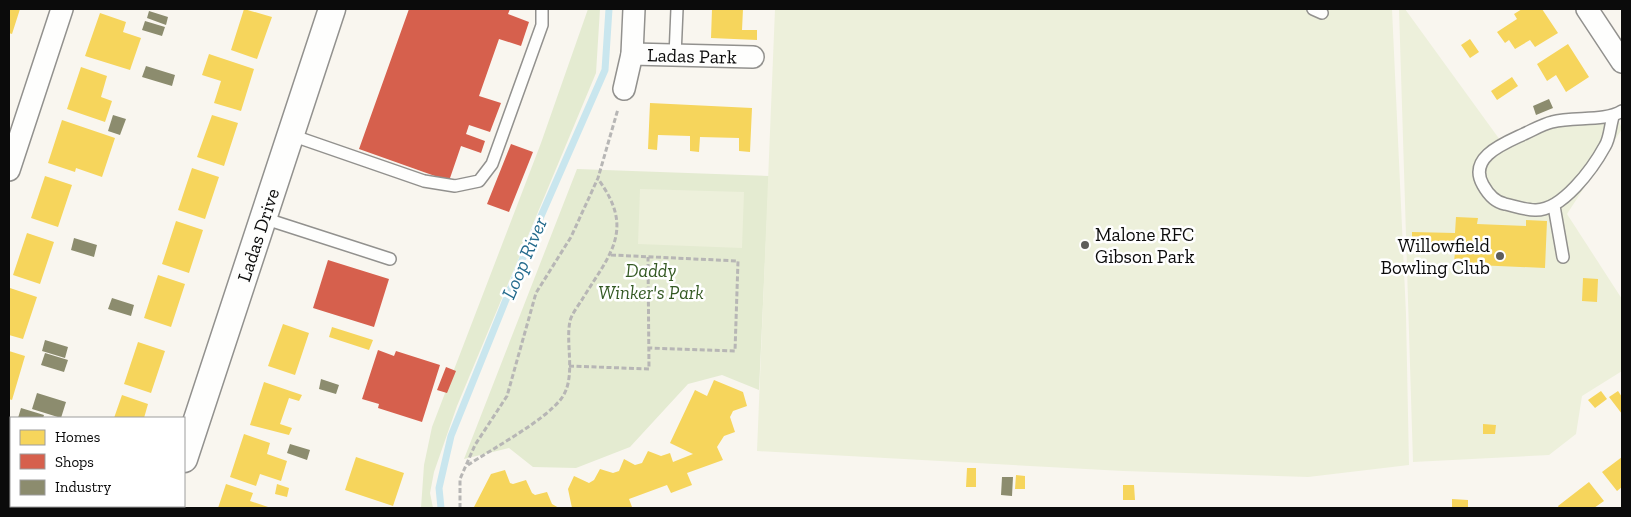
<svg xmlns="http://www.w3.org/2000/svg" width="1631" height="517" font-family="'Zilla Slab',serif">
  <style>
    .green { fill: #e4ebd1 }
    .pitch { fill: #edf0db }
    .homes { fill: #f6d55c }
    .shops { fill: #d6604d }
    .industry { fill: #8c8c6e }
    .lines { fill: none; stroke-linecap: round; stroke-linejoin: round }
    .stream { stroke: #c9e6ee; stroke-width: 7 }
    .service-casing { stroke: #92918e; stroke-width: 14 }
    .minor-casing { stroke: #92918e; stroke-width: 24 }
    .tertiary-casing { stroke: #92918e; stroke-width: 29 }
    .path { stroke: #b7b6b5; stroke-width: 3; stroke-dasharray: 5 2.5; stroke-linecap: butt }
    .service { stroke: #fefefd; stroke-width: 11 }
    .minor { stroke: #fefefd; stroke-width: 21 }
    .tertiary { stroke: #fefefd; stroke-width: 26 }
    .poi-dot { fill: #5e5d5b; stroke: #fff; stroke-width: 2 }
    .labels { text-anchor: middle; dominant-baseline: central; stroke-width: 5; stroke-linejoin: round; paint-order: stroke }
    .street-label { font-size: 19px; fill: #0b0b0b; stroke: #fff }
    .poi-label { font-size: 19px; fill: #0b0b0b; stroke: #fff; text-anchor: start }
    .park-label { font-size: 19px; font-style: italic; fill: #355a24; stroke: #fff }
    .water-label { font-size: 20px; font-style: italic; fill: #246b8d; stroke: #fff }
  </style>
  <rect width="100%" height="100%" fill="#f9f6ef"/>
  <path class="green" d="M588 9H600L596 73 457 406 434 472 430 493 433 508H421L424 465 432 427 541 143Z
    M577 169 769 176 759 390 722 375 688 384 630 447 576 468 533 467 509 448 464 459Z"/>
  <path class="pitch" d="M775 9H1392L1406 314 1409 465 1308 477 1123 471 757 451Z
    M1399 9H1405L1500 140 1616 113 1622 129 1567 214 1622 299V371L1582 396 1576 434 1549 455 1413 462Z
    M640 189 744 192 742 248 638 244Z"/>
  <path class="homes" d="M9 9H20L12 34 9 33Z
    M244 9 272 17 257 59 231 50Z
    M712 9H743L742 30H757V40L711 38Z
    M1522 9H1542L1558 33 1535 47 1530 40 1515 49 1509 40 1505 43 1497 32 1517 19 1514 14Z
    M100 13 126 22 123 32 141 38 130 70 85 56Z
    M1470 39 1479 52 1470 58 1461 45Z
    M1568 44 1589 77 1566 92 1556 75 1547 81 1537 64Z
    M209 54 254 69 241 111 214 103 221 81 202 75Z
    M81 67 107 76 101 97 112 101 105 122 67 109Z
    M1512 77 1518 86 1497 100 1491 91Z
    M650 103 752 108 750 152 739 151V138L700 137 699 152 690 151V136L658 135 657 150 648 149Z
    M212 115 238 123 224 166 197 157Z
    M62 120 115 138 102 177 76 168 75 172 48 163Z
    M192 168 219 177 205 219 178 210Z
    M45 176 72 185 58 227 31 218Z
    M1456 217 1478 218 1477 224 1526 226V220L1547 221 1545 268 1454 264 1455 250 1412 248V232L1455 233Z
    M176 221 203 230 189 273 162 264Z
    M27 233 54 242 40 284 13 275Z
    M158 275 185 284 171 327 144 318Z
    M1583 278 1598 279 1597 302 1582 301Z
    M10 288 37 297 23 339 9 335Z
    M283 324 309 333 295 375 268 366Z
    M332 327 373 340 369 350 329 337Z
    M138 342 165 351 151 393 124 384Z
    M9 351 25 356 12 400 9 399Z
    M714 380 743 392 747 406 733 411 730 417 735 432 724 436 717 447 723 460 687 473 692 485 671 493 667 485 629 499 632 507 630 508H572L568 489 574 476 589 483 594 480 600 469 613 473 619 471 624 459 635 465 642 463 648 451 661 456 670 453 673 462 693 454 670 443 695 390 707 396Z
    M264 382 302 395 299 401 289 398 280 424 292 428 289 435 250 425Z
    M1601 391 1607 399 1595 408 1588 400Z
    M1618 391 1622 397V414L1609 397Z
    M122 395 148 404 144 418H114Z
    M1483 424 1496 425 1495 434H1483Z
    M244 434 270 443 267 454 287 461 281 481 260 474 256 486 230 477Z
    M356 457 404 473 393 506 345 490Z
    M1622 457V487L1617 491 1602 472Z
    M967 468H976V487H966Z
    M505 470 510 483 513 484 526 480 532 493 535 495 547 492 552 504 559 508 474 507 491 474Z
    M1016 475 1025 476V489H1015Z
    M1589 482 1604 501 1594 508H1559L1558 506Z
    M226 484 253 493 250 501 271 508H218Z
    M277 484 289 488 287 497 275 494Z
    M1123 485H1134L1135 500H1123Z
    M1452 499 1468 500V508H1452Z"/>
  <path class="shops" d="M409 9H510L508 14 529 22 521 46 499 39 479 96 501 103 490 132 469 125 466 134 485 141 481 153 461 146 449 181 359 149Z
    M511 144 533 152 509 212 487 204Z
    M328 260 389 279 374 327 313 308Z
    M378 350 394 356 396 351 440 365 422 422 378 408 379 404 362 399Z
    M446 367 456 371 447 393 437 390Z"/>
  <path class="industry" d="M149 11 168 17 166 25 147 18Z
    M145 21 165 27 162 36 142 30Z
    M146 66 175 75 172 86 142 77Z
    M1549 99 1553 108 1536 115 1533 106Z
    M113 115 126 119 120 135 108 131Z
    M74 238 97 245 94 257 71 250Z
    M112 298 134 305 131 316 108 309Z
    M45 340 68 347 65 358 42 351Z
    M45 353 68 360 64 372 41 365Z
    M321 379 339 385 336 394 319 389Z
    M37 393 66 402 61 418 32 409Z
    M21 408 44 415 43 418H18Z
    M290 444 310 450 307 460 287 453Z
    M1002 477H1013L1012 496 1001 495Z"/>
  <g class="lines">
    <path class="stream" d="M441 508 439 488 451 436 524 255 605 70 609 9"/>
    <g class="service-casing">
      <path id="service" d="M1313 9 1322 13
        M675 56 677 9
        M1613 117C1610 126 1610 138 1605 146 1593 168 1562 211 1535 210 1525 210 1514 206 1505 204 1494 202 1488 194 1483 185 1467 157 1505 143 1524 134 1533 130 1543 124 1552 122 1574 116 1604 122 1622 111
        M291 135 424 181 455 186 479 181 492 164 542 25V9
        M1554 206 1563 257
        M263 218 390 259"/>
    </g>
    <g class="minor-casing">
      <g id="minor">
        <path d="M1587 9 1622 62"/>
        <path id="s1" d="M632 54 753 57"/>
        <path d="M624 89 632 54 634 9"/>
        <path d="M9 170 62 9"/>
        <path d="M9 485H11"/>
        <path d="M75 506 83 508"/>
      </g>
    </g>
    <g class="tertiary-casing">
      <g id="tertiary">
        <path id="s2" d="M184 459 332 9"/>
        <path d="M168 508 169 506"/>
      </g>
    </g>
    <path class="path" d="M611 255 738 261 735 351 649 348
      M569 366 649 369 648 257
      M468 465C492 449 544 421 561 399 577 378 565 345 570 321 572 313 579 305 583 298 611 253 635 229 598 179
      M460 508V479L475 445 507 396 536 293 571 237 598 178 618 109"/>
    <use href="#service" class="service"/>
    <use href="#minor" class="minor"/>
    <use href="#tertiary" class="tertiary"/>
  </g>
  <g class="poi-dot">
    <circle cx="1085" cy="245" r="5"/>
    <circle cx="1500" cy="256" r="5"/>
  </g>
  <g class="labels">
    <g class="street-label">
      <text stroke="none"><textPath href="#s1" startOffset="60">Ladas Park</textPath></text>
      <text stroke="none"><textPath href="#s2" startOffset="236">Ladas Drive</textPath></text>
    </g>
    <g class="poi-label">
      <text x="1095" y="234">Malone RFC<tspan x="1095" dy="22">Gibson Park</tspan></text>
      <text x="1490" y="245" text-anchor="end">Willowfield<tspan x="1490" dy="22">Bowling Club</tspan></text>
    </g>
    <g class="park-label">
      <text x="651" y="270">Daddy<tspan x="651" dy="22">Winker's Park</tspan></text>
    </g>
    <g class="water-label">
      <text transform="translate(524 258) rotate(-67)">Loop River</text>
    </g>
  </g>
  <rect width="1631" height="517" fill="none" stroke="#0b0b0b" stroke-width="20"/>
  <rect x="10" y="417" width="175" height="90" fill="#ffffff" stroke="#9d9d9d"/>
  <rect x="20" y="430" width="25" height="15" fill="#f6d55c" stroke="#9d9d9d"/>
  <text x="55" y="442" font-size="15" fill="#0b0b0b">Homes</text>
  <rect x="20" y="454" width="25" height="15" fill="#d6604d" stroke="#9d9d9d"/>
  <text x="55" y="467" font-size="15" fill="#0b0b0b">Shops</text>
  <rect x="20" y="480" width="25" height="15" fill="#8c8c6e" stroke="#9d9d9d"/>
  <text x="55" y="492" font-size="15" fill="#0b0b0b">Industry</text>
</svg>
